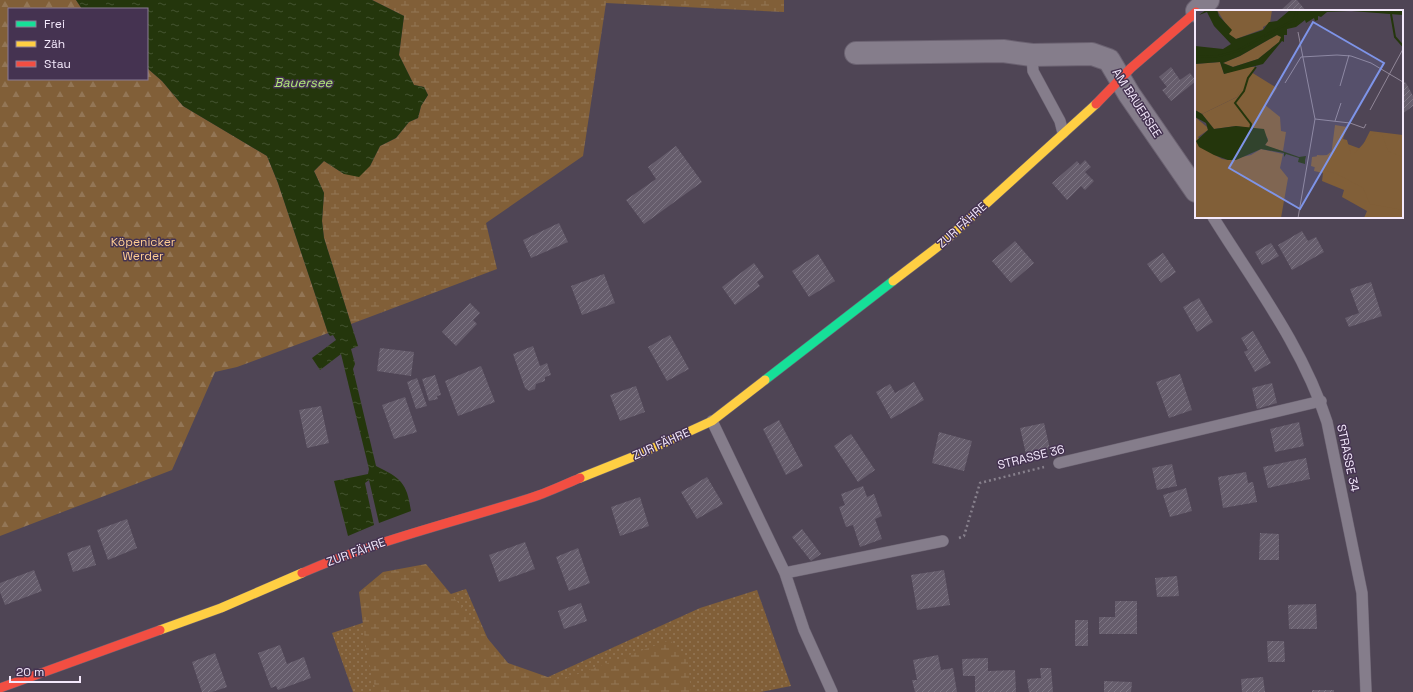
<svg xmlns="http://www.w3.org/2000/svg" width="1413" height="692" font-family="'Space Grotesk',sans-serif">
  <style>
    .green { fill: url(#green-dots) }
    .forest { fill: url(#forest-firs) }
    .wetland { fill: url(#wetland-marsh) }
    .water { fill: url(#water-ripples) }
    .building { fill: url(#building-hatch) }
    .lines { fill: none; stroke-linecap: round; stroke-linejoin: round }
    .lane-casing { stroke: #6b6271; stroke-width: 12 }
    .street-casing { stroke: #6b6271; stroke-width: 24 }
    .fast-casing { stroke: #6b6271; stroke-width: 10 }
    .slow-casing { stroke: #6b6271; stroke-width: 10 }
    .jam-casing { stroke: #6b6271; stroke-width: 10 }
    .path { stroke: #87808c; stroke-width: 2.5; stroke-dasharray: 2 3; stroke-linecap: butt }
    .lane { stroke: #857d8b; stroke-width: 11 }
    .street { stroke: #857d8b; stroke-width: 22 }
    .fast { stroke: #16e098; stroke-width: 9 }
    .slow { stroke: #ffcf43; stroke-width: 9 }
    .jam { stroke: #f24e42; stroke-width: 9 }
    .labels { text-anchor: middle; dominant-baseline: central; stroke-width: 3; stroke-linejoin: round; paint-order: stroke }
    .street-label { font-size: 12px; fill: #f4e9fc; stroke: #453351 }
    .park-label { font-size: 12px; fill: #fecd92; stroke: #453351 }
    .water-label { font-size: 13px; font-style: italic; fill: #b0e877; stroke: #453351 }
    .inset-river { fill: none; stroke: #24360c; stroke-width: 2 }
    .inset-road { fill: none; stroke: #918798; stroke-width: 1 }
    .view { fill: #7e94e8; fill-opacity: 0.15; stroke: #7e94e8; stroke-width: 2 }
    .inset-edge { fill: none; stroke: #f4e9fc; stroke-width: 2 }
  </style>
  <defs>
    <pattern id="green-dots" width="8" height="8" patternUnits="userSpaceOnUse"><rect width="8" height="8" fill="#815f38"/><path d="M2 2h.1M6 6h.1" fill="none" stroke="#937656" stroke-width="1.8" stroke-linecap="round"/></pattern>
    <pattern id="forest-firs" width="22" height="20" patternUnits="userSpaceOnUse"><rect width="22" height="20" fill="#815f38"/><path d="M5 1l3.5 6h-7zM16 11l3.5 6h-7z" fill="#937656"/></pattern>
    <pattern id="wetland-marsh" width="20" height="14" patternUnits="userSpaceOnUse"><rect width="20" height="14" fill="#815f38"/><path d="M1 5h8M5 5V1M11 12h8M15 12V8" fill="none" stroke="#937656"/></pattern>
    <pattern id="water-ripples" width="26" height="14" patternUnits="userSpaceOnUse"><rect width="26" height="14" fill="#24360c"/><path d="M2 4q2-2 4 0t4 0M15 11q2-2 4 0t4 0" fill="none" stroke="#445330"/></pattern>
    <pattern id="building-hatch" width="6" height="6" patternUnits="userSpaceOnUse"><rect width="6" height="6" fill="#665d6c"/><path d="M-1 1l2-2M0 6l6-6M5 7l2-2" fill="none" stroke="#7c7482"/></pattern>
  </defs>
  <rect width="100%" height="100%" fill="#4f4555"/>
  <path class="green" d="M466 589 511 692H353L332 633Z
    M757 590 791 686 761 692H515L700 608Z"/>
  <path class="forest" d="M0 0H76L82 9H9V79H147V68L162 81 183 106 267 156 278 183 328 333 237 367 215 372 172 470 0 536Z"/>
  <path class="wetland" d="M372 0H784V12L606 3 583 156 486 223 497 269 351 324 324 238 322 221 324 193 314 171 324 161 344 174 370 166 380 146 396 138 409 122 418 118 421 106 428 95 424 87 414 85 399 55 404 16Z
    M426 564 508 663 559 681 670 640 688 662 691 692H376L366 649 359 592 383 572Z"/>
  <path class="water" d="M76 0H372L404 16 399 55 414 85 424 87 428 95 421 106 418 118 409 122 396 138 380 146 370 166 359 177 344 174 324 161 314 171 324 193 322 221 324 238 358 346 351 349 355 364 353 369 376 466C401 478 407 483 411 511L379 523 369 480 365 483 374 525 348 536 334 481 368 474 369 469 341 354 320 370 312 358 336 340 333 335 330 336 328 333 278 183 267 156 183 106 162 81 147 68V9H82Z"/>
  <path class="building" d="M1292 0H1297L1306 11H1280Z
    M1171 67 1180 80 1190 73 1196 81 1171 101 1162 90 1167 87 1159 77Z
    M1402 81 1406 83 1413 96V106L1402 114Z
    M676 146 702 182 644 224 626 200 656 179 648 167Z
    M1085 160 1091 167 1085 172 1094 181 1085 190 1081 186 1067 200 1052 183 1077 161 1080 165Z
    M559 223 568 242 531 258 523 240Z
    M1302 231 1308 241 1316 237 1324 252 1292 270 1278 245Z
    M1015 241 1034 263 1011 283 992 261Z
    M1271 243 1279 256 1262 265 1255 252Z
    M1163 253 1176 272 1161 283 1147 264Z
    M818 254 835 281 809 297 792 271Z
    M754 263 764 277 757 282 760 286 735 305 722 287Z
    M604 274 615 303 582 315 571 286Z
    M1371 282 1382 316 1349 327 1345 318 1359 313 1350 289Z
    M1199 298 1213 322 1197 332 1183 307Z
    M470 303 480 313 473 320 477 324 456 346 442 332Z
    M1253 331 1271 363 1255 372 1244 352 1248 350 1241 338Z
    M670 335 689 369 667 381 648 347Z
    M533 346 540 366 547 363 551 375 545 377V381L536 384 535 389 529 391 525 388 513 354Z
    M380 348 414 352 411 376 377 371Z
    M481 366 495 402 458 416 445 381Z
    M1180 374 1192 410 1169 418 1156 382Z
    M435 375 441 395 437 396 438 399 429 401 422 379Z
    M417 378 427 406 416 409 407 382Z
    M914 382 924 400 891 419 876 392 890 384 895 393Z
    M1272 383 1277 403 1257 409 1252 388Z
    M636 386 645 412 620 421 610 395Z
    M405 397 417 432 394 439 382 405Z
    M321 406 329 443 307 448 299 410Z
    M779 420 803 466 786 475 763 429Z
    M1299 422 1304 446 1275 452 1270 429Z
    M1044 423 1050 449 1026 454 1020 428Z
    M939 432 972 441 964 471 932 463Z
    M851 434 875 470 858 482 834 446Z
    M1306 458 1310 479 1268 488 1263 467Z
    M1172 464 1177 486 1157 490 1152 468Z
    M1246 472 1248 483 1253 482 1257 502 1223 508 1218 477Z
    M707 477 723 504 697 519 681 492Z
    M863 486 867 497 874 494 882 516 875 519 882 539 860 547 853 525 846 527 839 507 845 505 841 494Z
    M1186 488 1192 511 1170 517 1163 495Z
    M640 497 649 526 620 536 611 507Z
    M127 519 137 548 108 560 97 530Z
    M802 529 821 554 811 561 792 537Z
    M1260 533 1279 534V560H1259Z
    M525 542 535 569 499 582 489 555Z
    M90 545 96 565 73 572 67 553Z
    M578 548 590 583 569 591 556 557Z
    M34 570 42 591 5 605 0 592V583Z
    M944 570 950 605 917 610 911 575Z
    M1177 576 1179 596 1157 597 1155 578Z
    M1115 601H1137V634H1099V617H1115Z
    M581 603 587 621 564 629 558 611Z
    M1316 604 1317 629H1289L1288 605Z
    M1075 620H1088V646H1075Z
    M1267 641H1284L1285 662H1268Z
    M280 645 287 664 304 657 311 678 278 690 276 686 271 688 258 653Z
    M215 653 227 687 212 692H202L192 662Z
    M938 655 941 670 953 668 957 692H915L912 680H917L913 660Z
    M988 658V671L1015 670 1016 692H975V676H963L962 659Z
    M1040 668H1051L1053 692H1029L1027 679 1041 678Z
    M1263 677 1265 692H1242L1241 679Z
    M1104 681 1132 682 1131 692H1104Z
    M1312 690H1334V692H1312Z"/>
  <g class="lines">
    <g class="lane-casing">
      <path id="lane" d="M1032 55 1033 71 1060 121 1063 133
        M1213 217C1254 283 1303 347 1327 422L1362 593 1366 692
        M712 421 785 573 804 630 832 692
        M1059 463 1321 401
        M785 573 943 541"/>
    </g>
    <g class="street-casing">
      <path id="street" d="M1197 11 1208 0
        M856 53 1003 51 1032 55 1092 54 1109 60 1129 94 1196 191"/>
    </g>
    <g class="fast-casing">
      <path id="fast" d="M765 380 893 281"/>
    </g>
    <g class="slow-casing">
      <path id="slow" d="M893 281 944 242 1096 104
        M580 478 640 454 712 421 765 380
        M160 630 221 608 302 573"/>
    </g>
    <g class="jam-casing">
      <path id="jam" d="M1096 104 1131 68 1196 12
        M302 573C375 541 451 523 527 499 545 494 563 485 580 478
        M0 688 160 630"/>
    </g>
    <path class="path" d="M959 538 964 536 980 483 1044 467"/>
    <use href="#lane" class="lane"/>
    <use href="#street" class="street"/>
    <use href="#fast" class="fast"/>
    <use href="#slow" class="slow"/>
    <use href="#jam" class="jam"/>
  </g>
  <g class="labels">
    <g class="street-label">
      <text transform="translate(1137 103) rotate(57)">AM BAUERSEE</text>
      <text transform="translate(962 225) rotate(-42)">ZUR FÄHRE</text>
      <text transform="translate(661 444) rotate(-24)">ZUR FÄHRE</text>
      <text transform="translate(1031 457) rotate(-14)">STRASSE 36</text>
      <text transform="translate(1348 458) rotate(78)">STRASSE 34</text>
      <text transform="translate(356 552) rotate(-20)">ZUR FÄHRE</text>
    </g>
    <g class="park-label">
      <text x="143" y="242">Köpenicker<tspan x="143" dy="14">Werder</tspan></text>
    </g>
    <g class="water-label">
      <text x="303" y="82">Bauersee</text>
    </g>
  </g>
  <g transform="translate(1195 10)">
    <rect width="208" height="208" fill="#4f4555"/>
    <path d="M22 0H77L75 13 68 17V19L41 29 33 24 32 16ZM82 25 87 27 84 32 63 49 38 57 28 53 45 46ZM25 52 29 64 50 57H61L42 87 7 104 0 100V54ZM140 115 152 117 147 132 166 139 175 121 208 125V208H169L172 201 147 187 149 180 127 171 128 163 119 161 122 145 136 146Z" fill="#815f38"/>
    <path d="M0 107 12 117 13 120 3 127 11 140 27 149 33 150 56 145 66 139 88 144 85 158 93 168 86 208H0Z" fill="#815f38"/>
    <path d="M56 62 82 78 70 95 85 107 86 121 91 122 88 141 70 136 73 129 67 120 41 116 19 119 7 104 42 87ZM178 123 187 124 193 141 208 147V200L175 194 168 178 142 164 116 156 117 147 132 145 137 141 140 127 152 130 156 144H159Z" fill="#815f38"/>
    <path d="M11 0H22L24 6 37 20 34 24 41 29 68 20 74 12 82 11 95 0H208V5L156 1 132 2 126 7 123 6V10L120 11 119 8 111 13 110 10 101 17 92 19V25H89V32L87 31 68 54 29 64 25 52 0 54V36L28 39 36 34 19 16 12 2 4 5ZM82 25 86 27 84 32 63 49 38 57 28 53 45 46ZM0 100 7 104 19 119 41 116 69 119 73 131 70 135 104 147 111 146 110 150 105 149 110 150V154L103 152 104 148 91 144 89 147V143L66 139 41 150H33L19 145 4 137 1 131 13 120 11 113 0 107Z" fill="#24360c" fill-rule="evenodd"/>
    <path class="inset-river" d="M196 4 200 27 208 36M100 15 102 3M0 47 24 46 42 41 99 10 102 0M55 120 56 114 40 93 49 81 53 68 61 57"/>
    <path class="inset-road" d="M103 22 120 109 103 208M90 73 106 47 142 45 156 46 176 53 208 72M145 76 154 45M175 100 208 39M120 109 155 113 169 118 171 114M140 111 146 93"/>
    <path class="view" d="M118 12 189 53 105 199 34 158Z"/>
    <rect width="208" height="208" class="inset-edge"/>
  </g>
  <rect x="8" y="8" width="140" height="72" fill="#453351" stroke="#8b7c95"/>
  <rect x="16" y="21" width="20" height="6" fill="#16e098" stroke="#8b7c95"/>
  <text x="44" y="28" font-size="12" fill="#f4e9fc">Frei</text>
  <rect x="16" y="41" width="20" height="6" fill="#ffcf43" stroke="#8b7c95"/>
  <text x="44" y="48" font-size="12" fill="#f4e9fc">Zäh</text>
  <rect x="16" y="61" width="20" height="6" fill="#f24e42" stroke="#8b7c95"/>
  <text x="44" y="68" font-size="12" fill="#f4e9fc">Stau</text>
  <path d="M10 676v6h70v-6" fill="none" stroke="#f4e9fc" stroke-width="2"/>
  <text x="16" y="676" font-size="12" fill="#f4e9fc" stroke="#453351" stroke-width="3" paint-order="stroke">20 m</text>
</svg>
